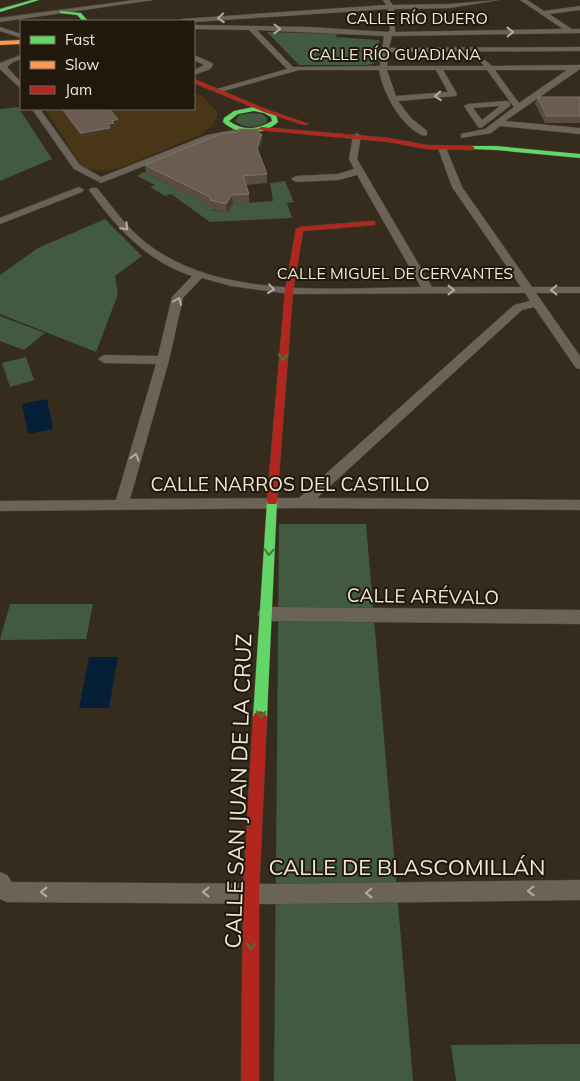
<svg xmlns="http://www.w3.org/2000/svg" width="580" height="1081" font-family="Mulish,sans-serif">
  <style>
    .built { fill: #493616 }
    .green { fill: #415a40 }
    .water { fill: #052036 }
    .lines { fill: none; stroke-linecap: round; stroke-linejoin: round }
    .street-casing { stroke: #4f473b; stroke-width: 1 }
    .fast-casing { stroke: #4f473b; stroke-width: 1 }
    .slow-casing { stroke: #4f473b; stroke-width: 1 }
    .jam-casing { stroke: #4f473b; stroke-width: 1 }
    .street { fill: #6b6358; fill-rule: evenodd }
    .fast { fill: #63d668; fill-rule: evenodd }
    .slow { fill: #ff974d; fill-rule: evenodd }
    .jam { fill: #b3261e; fill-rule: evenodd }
    .wall { fill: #594c40 }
    .shaded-wall { fill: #44382b }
    .building { fill: #6a5c51; stroke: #7f7266 }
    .oneway { stroke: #b5ac9e }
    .oneway2 { stroke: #42773a }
    .labels { text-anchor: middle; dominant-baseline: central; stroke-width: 4; stroke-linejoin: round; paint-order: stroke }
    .far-street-label { font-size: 16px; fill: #f1e7d7; stroke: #20180d }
    .street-label { font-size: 19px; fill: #f1e7d7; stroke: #20180d }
    .near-street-label { font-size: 22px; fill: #f1e7d7; stroke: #20180d }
  </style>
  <rect width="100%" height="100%" fill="#352c1d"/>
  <path class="built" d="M194 93 202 96 218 113 213 125 200 135 117 169 104 171 86 168 80 163 45 109H194Z"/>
  <path class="green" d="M267 32 337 34 336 37 379 40 380 61 368 65H299Z
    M18 107 52 159 0 181V109Z
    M252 113 262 114 267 118V122C258 128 244 129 235 121L239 115Z
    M144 172 211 206 212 210 228 212 231 204 273 201 270 183 285 181 294 202 287 203 292 218 210 222 171 194 165 196 150 187 155 185 137 176Z
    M105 219 142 256 115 276 118 294 96 352 0 314V275L38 248Z
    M0 316 45 333 24 350 0 341Z
    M26 357 34 380 10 387 2 363Z
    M279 524H366L413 1081H274Z
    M10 604H93L86 639 0 640Z
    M580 1044V1081H456L451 1045Z"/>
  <path class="water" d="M47 399 53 429 28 434 22 404Z
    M89 657H118L109 708H79Z"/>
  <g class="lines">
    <g class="street-casing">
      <path id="street" d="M135 0H153L0 22V18Z
        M383 0H389L393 5 450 4 499 0 450 8 394 9 395 32 563 29 520 0H527L544 11 580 6V10L549 14 572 29H580V33L392 36 389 48 580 47V51L388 52 387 66H484L481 62 485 60 492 66 580 65V69L505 121 580 128V134L500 126 491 133 461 138V134L485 129 514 107 487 70H443L457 94 456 96 398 101 411 118 427 131V135L424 136C401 127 383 93 379 70H299L217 93V89L287 69 249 30 194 29V25L308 27 388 32 390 30 388 9 194 22 179 21 182 19 386 5ZM257 30 384 36 380 66 293 67ZM387 70H436L448 92 396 96ZM495 70H567L519 103Z
        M0 27 21 34V38L0 31Z
        M21 55V59L13 62 7 67 21 82V89L0 69V63Z
        M194 55 212 63 213 65 210 69 194 75V70L204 65 194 60Z
        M506 101 510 102V106L481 128 478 127 464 106 468 104ZM500 106 482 120 473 108Z
        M32 109H40L80 165 101 177 207 135 234 130 238 133 234 136 212 139 101 183 74 169Z
        M357 133 361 136 357 159 432 287H521L452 187 438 148 442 145 446 148 462 187 532 287H580V293H536L580 356V369L576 368 534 307 522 310 317 498 580 500V510L302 508 0 511V501L116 500 156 364 104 363 98 359 104 355 158 356 172 297 192 276C146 261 117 228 89 190L91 188H97C112 206 126 227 145 242 218 300 333 288 421 287L357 175 338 180 296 182 291 179 296 176 338 174 354 169 349 159 353 136ZM202 278 231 286 289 294 525 293 530 301 514 305 299 498 130 499 169 360 183 298Z
        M79 187 84 190 82 192 0 224V218Z
        M266 607 580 610V624L266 621 260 619 258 614 260 609Z
        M0 872 7 875 12 882 273 884 580 880V900L273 904 7 902 0 899Z"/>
    </g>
    <g class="fast-casing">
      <path id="fast" d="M32 0H39L0 12V9Z
        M60 11 81 13 88 21H83L77 15 60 13Z
        M254 107 268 110 276 115 278 122C263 136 238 136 223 122L224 118 234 111ZM254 111 264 113 271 117 272 121C257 130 243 131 229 121L238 114Z
        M472 146H496L580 154V158L496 150 470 149V147Z
        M272 497 277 501 267 717 265 721 260 723 255 721 253 717 267 501Z"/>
    </g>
    <g class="slow-casing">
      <path id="slow" d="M21 40V44L0 45V41Z"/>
    </g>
    <g class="jam-casing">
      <path id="jam" d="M194 79 268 110 309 124 304 125 264 112 194 83Z
        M261 127 389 138 426 145 472 146 475 148 472 150 426 149 389 142 259 130 258 129Z
        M372 221H375V225L303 231 293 291 277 501 276 504H268L267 501 285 291 296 229 300 227Z
        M260 711 265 713 267 717 259 892V1081H241L243 892 253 717 255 713Z"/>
    </g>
    <use href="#street" class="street"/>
    <use href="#fast" class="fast"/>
    <use href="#slow" class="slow"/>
    <use href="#jam" class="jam"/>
  </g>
  <path class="wall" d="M537 97H580V123H545L535 104Z
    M61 109H109L118 119 119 123 115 124V127H110L111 131 82 137Z
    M260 134 262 142 258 153 267 174V183L246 185 249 194V203L233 204 227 212 211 209 210 206 146 173 145 165Z"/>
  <path class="shaded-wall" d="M118 119 119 123 115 124V127L108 128V124L112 121Z
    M110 128 111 131 82 137 81 133Z
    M262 134V142L257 157V148Z
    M232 195 233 204 227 212 226 204Z"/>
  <path class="building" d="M537 97H580V116H547Z
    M63 109H109L118 119 112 121 114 123 108 124 110 128 81 133Z
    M238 129H260L258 134H262L257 148 267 174 243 176 249 194 232 195 226 204 210 200V197L145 165 223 133 238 132Z"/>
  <defs><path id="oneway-chevron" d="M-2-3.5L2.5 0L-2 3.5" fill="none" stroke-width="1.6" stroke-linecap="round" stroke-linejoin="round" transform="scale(1.25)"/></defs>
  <g class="oneway">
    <use href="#oneway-chevron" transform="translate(221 18) rotate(176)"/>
    <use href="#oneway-chevron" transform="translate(277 29) rotate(1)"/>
    <use href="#oneway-chevron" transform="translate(510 32) rotate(-1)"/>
    <use href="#oneway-chevron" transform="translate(438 96) rotate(176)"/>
    <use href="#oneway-chevron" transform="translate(125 227) rotate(47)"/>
    <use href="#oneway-chevron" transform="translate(271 289) rotate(7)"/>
    <use href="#oneway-chevron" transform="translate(451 290)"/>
    <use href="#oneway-chevron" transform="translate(554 290) rotate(180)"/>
    <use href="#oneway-chevron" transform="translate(178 301) rotate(-67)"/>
    <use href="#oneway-chevron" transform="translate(135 457) rotate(-74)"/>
    <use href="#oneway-chevron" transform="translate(531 891) rotate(179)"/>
    <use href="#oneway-chevron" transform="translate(44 892) rotate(-180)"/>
    <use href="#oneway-chevron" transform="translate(206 892) rotate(-180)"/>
    <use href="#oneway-chevron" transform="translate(369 893) rotate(179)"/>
  </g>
  <g class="oneway2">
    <use href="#oneway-chevron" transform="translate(283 357) rotate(96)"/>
    <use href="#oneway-chevron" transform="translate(269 552) rotate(93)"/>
    <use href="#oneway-chevron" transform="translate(261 714) rotate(93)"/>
    <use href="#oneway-chevron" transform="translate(251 946) rotate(91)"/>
  </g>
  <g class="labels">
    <g class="far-street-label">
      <text x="417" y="18">CALLE RÍO DUERO</text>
      <text x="395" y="54">CALLE RÍO GUADIANA</text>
      <text x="395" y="273">CALLE MIGUEL DE CERVANTES</text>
    </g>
    <g class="street-label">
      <text x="290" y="484">CALLE NARROS DEL CASTILLO</text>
      <text transform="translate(423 596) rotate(1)">CALLE ARÉVALO</text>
    </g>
    <g class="near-street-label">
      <text transform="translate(238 791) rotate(-88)">CALLE SAN JUAN DE LA CRUZ</text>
      <text x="407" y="867">CALLE DE BLASCOMILLÁN</text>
    </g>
  </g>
  <rect x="20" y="20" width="175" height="90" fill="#20180d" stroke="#746b5e"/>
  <rect x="30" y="36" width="25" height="8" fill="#63d668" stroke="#746b5e"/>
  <text x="65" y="45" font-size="15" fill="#f1e7d7">Fast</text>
  <rect x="30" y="61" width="25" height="8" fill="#ff974d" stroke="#746b5e"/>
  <text x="65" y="70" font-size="15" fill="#f1e7d7">Slow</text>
  <rect x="30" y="86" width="25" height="8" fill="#b3261e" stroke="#746b5e"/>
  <text x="65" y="95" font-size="15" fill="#f1e7d7">Jam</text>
</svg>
